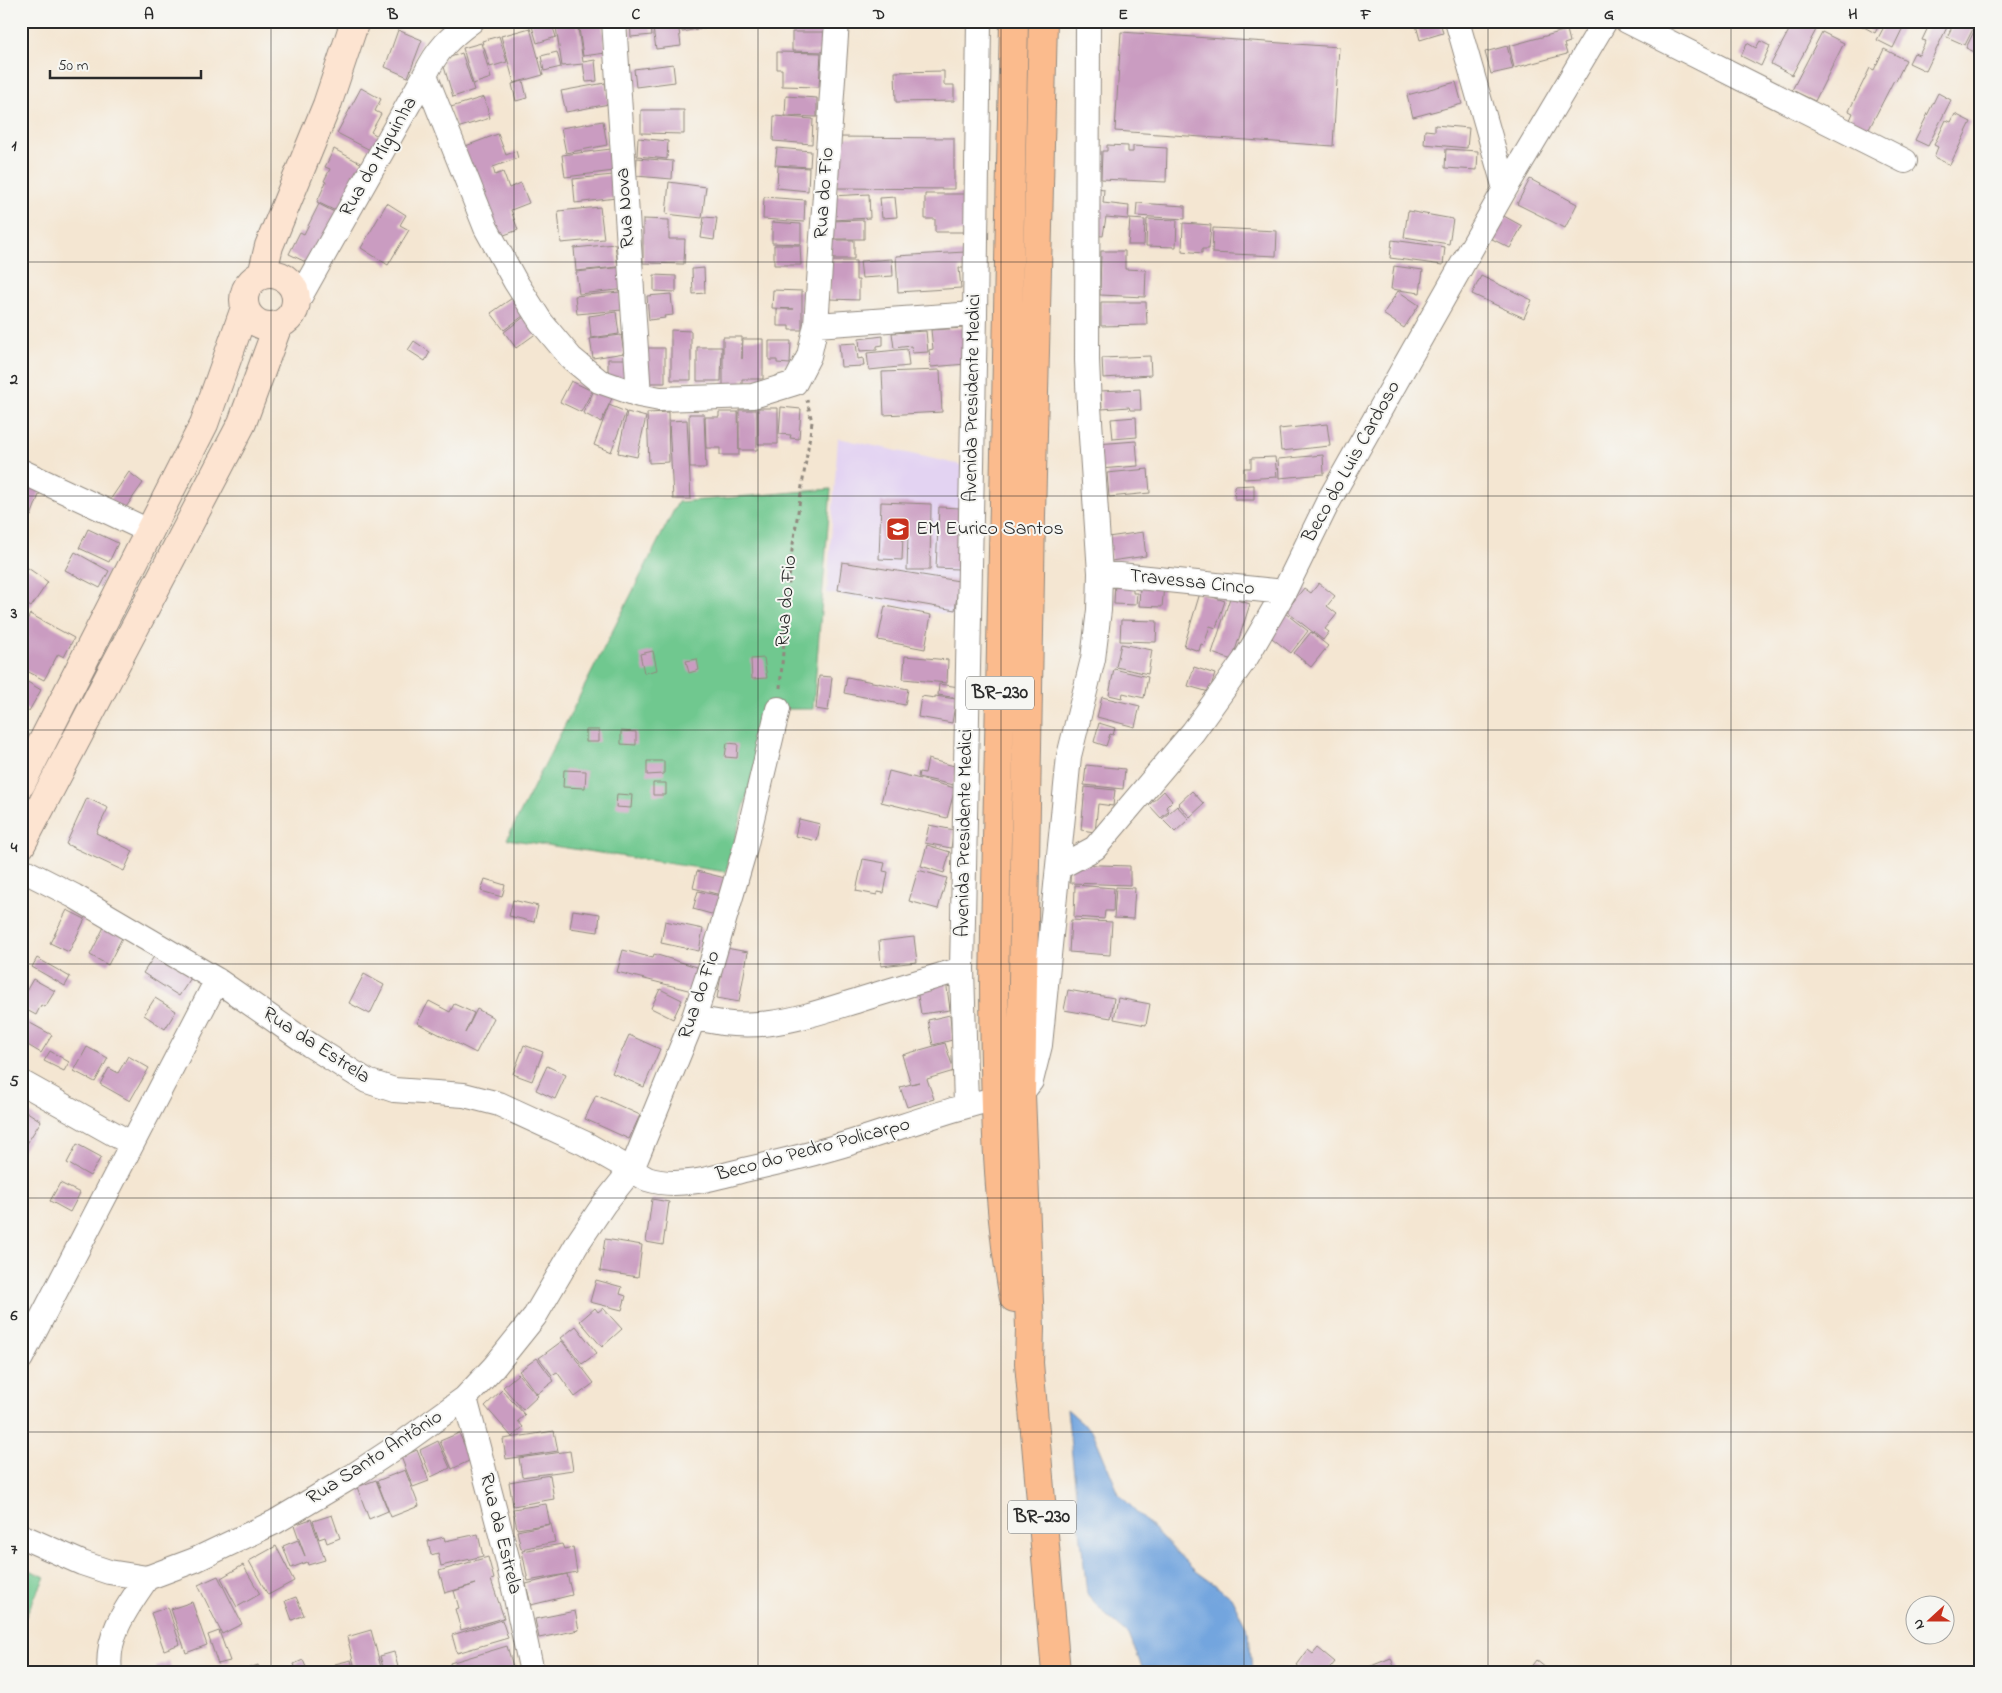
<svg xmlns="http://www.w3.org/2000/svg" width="2002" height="1693" font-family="'Indie Flower',sans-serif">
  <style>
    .built { fill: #e3d3f2 }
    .green { fill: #6fc88f; stroke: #4d7a5d }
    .water { fill: #73a5de; stroke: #4f6884 }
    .building { fill: #ca9cc1 }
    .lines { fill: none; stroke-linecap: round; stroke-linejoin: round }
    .minor-casing { stroke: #90887e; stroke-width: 26 }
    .secondary-casing { stroke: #90887e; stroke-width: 30 }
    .primary-casing { stroke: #90887e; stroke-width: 30 }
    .path { stroke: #90887e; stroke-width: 3; stroke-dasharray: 4 4; stroke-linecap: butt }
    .minor { stroke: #fff; stroke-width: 24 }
    .secondary { stroke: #fde4d1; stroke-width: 28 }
    .primary { stroke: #fbbb8d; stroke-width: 28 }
    .grid { fill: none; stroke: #2b2b2b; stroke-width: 1; stroke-opacity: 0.55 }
    .labels { text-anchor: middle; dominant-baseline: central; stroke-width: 4; stroke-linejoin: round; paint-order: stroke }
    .shield { fill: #f6f6f2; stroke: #686867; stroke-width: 1 }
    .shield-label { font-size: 19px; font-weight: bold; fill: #2b2b2b }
    .street-label { font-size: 20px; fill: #2b2b2b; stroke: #f6f6f2 }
    .poi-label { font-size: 20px; fill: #2b2b2b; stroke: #f6f6f2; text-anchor: start }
    .neatline { fill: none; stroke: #2b2b2b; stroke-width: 2 }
    .grid-label { font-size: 16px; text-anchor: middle; font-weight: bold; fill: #2b2b2b }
  </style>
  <rect width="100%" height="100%" fill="#f6f6f2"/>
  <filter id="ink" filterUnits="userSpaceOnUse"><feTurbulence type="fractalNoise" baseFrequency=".02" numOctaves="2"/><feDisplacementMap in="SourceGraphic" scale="10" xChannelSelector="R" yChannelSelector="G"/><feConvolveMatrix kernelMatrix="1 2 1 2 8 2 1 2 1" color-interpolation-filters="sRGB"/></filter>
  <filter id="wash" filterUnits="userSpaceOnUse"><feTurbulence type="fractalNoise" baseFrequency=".0096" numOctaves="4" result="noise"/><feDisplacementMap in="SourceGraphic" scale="20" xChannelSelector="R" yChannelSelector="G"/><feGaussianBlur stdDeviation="1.12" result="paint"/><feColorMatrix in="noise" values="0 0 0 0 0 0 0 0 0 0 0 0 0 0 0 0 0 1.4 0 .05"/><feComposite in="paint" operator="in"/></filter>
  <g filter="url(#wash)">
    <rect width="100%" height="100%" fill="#f4e6d2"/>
    <path class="built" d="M838 438 966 466 963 617 827 593Z"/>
    <path class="green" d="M831 489 813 709H771L726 872 507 839 678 502Z
      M21 1566 45 1577 21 1626Z"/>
    <path class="water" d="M1067 1409 1093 1432 1119 1494 1195 1571 1231 1597 1249 1632 1252 1672H1144L1129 1635 1107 1616 1087 1594Z"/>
    <g id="blocks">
      <path class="building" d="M536 21H551L556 37 537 43 531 23Z
        M555 21H577L583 62 595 60 597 81 586 82 583 64 562 66Z
        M578 21H602L606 53 583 56Z
        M630 21H650L652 35 631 37Z
        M652 21H678L681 46 656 49Z
        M680 21H707L708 27 682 32Z
        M1415 21H1440L1443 33 1420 40Z
        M1777 21H1790L1787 27Z
        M1794 21H1799L1816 30 1792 75 1771 64Z
        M1853 21H1881L1875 33Z
        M1887 21H1906L1893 48 1877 40Z
        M1931 21H1950L1926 71 1909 63 1914 53 1919 55 1926 41 1922 40Z
        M1955 21H1977L1965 45 1947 37Z
        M1979 21H1981V55L1966 48Z
        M530 28 543 75 514 83 501 36Z
        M398 30 422 40 408 77 385 67Z
        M1567 30 1570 42 1564 44 1567 54 1514 68 1509 46Z
        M792 32H824V52L792 51Z
        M1121 32 1339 47 1333 146 1115 131Z
        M1822 32 1844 43 1815 101 1792 90Z
        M499 36 507 62 490 67 482 41Z
        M1760 41 1770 46 1761 66 1741 56 1747 43 1756 48Z
        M481 43 491 78 473 84 463 48Z
        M1507 46 1513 69 1491 74 1485 52Z
        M1884 49 1906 60 1896 81 1894 80 1869 129 1850 120 1853 113 1849 111 1870 68 1874 70Z
        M557 52 561 67 544 71 541 56Z
        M777 52 821 53 819 87 782 86V69H777Z
        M462 53 474 90 453 97 442 60Z
        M673 64 675 82 636 87 634 69Z
        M944 71V85H954V101L896 102 895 72Z
        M523 81 527 98 516 101 512 84Z
        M1456 82 1462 104 1413 117 1407 95Z
        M605 83 609 104 566 112 561 91Z
        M361 88 381 99 375 111 381 114 371 132 381 138 374 152 337 133Z
        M1938 93 1951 100 1928 146 1915 140Z
        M786 96 817 98V117L785 116Z
        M484 97 490 118 457 128 451 107Z
        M641 110H684V134L641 133Z
        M1955 114 1971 122 1950 165 1934 157 1938 147 1934 145 1946 120 1951 122Z
        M774 116 813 119 812 144 773 141Z
        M603 121 607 145 566 153 561 128Z
        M1435 125 1469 128 1467 148 1424 144 1425 130 1435 131Z
        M498 134 506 155 516 151 518 158 493 167 495 175 503 172 509 188 521 183 529 203 511 210 518 230 496 238 463 147Z
        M837 137 954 138V189L837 188Z
        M638 138 668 141 667 159 637 156Z
        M1107 145 1128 146V152H1133V146L1167 148 1166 182 1101 179 1102 151H1107Z
        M777 148 811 151 810 167 775 165Z
        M334 149 366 166 342 214 317 202 326 182 324 181 330 169 325 167Z
        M611 149 614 171 565 177 562 155Z
        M1446 149 1478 151 1477 170 1445 168Z
        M637 158 673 161 672 179 636 176Z
        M778 166 809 168 808 191 777 188Z
        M613 175 616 198 575 203 573 179Z
        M1530 179 1577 204 1565 228 1517 204Z
        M669 182 706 187 702 218 666 214Z
        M1097 188 1104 189 1103 203 1129 206 1128 219 1106 217 1103 236 1092 235Z
        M869 194 870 218 832 220 831 196Z
        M925 194H967L968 232H935V219H925Z
        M764 197 805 200 804 222 763 219Z
        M895 197 897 217 882 218 880 198Z
        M387 203 406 215 400 225 409 230 388 265 361 248Z
        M1137 203 1185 206V219L1136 216Z
        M319 204 338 214 312 265 289 254 300 232 304 234Z
        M600 207 604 239 561 243 558 211Z
        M1408 211 1453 219 1449 244 1404 237Z
        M1502 215 1522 226 1510 248 1490 238Z
        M704 217 717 218 714 240 701 238Z
        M643 219 669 220V239H685L684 264 643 263Z
        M1130 219 1145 220 1144 245H1128Z
        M1147 219 1177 220 1176 247 1146 246Z
        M864 220V239H831L830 221Z
        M772 222 801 224V244L772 243Z
        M1183 223 1211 225 1209 249H1202V253L1182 251Z
        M1213 228 1277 231 1276 256 1212 253Z
        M830 240H854V259H830Z
        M1392 240 1445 247 1443 265 1390 258Z
        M615 244 618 267 576 271 574 248Z
        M774 245H800L801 265H774Z
        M1101 251H1125V269L1146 270 1145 297 1100 295Z
        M965 252 966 268H959L961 288 898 292 896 256Z
        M892 259 893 276 862 278 860 261Z
        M830 261H856V280H859V300L830 299Z
        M1394 266 1423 270 1420 293 1391 289Z
        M624 267 627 289 579 294 576 272Z
        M704 268 705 293 693 294 692 269Z
        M654 275 676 276V292L654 291Z
        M1481 276 1532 300 1524 318 1472 294Z
        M773 290 802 291V330H789V326H777V309H794L772 308Z
        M1398 291 1419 305 1404 328 1383 314Z
        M620 292 622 310 577 314 575 296Z
        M671 294 673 315 664 316 665 318 649 320 647 296Z
        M515 296 527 313 504 330 491 313Z
        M1101 302H1146L1147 325 1101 326Z
        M616 312 619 334 591 338 589 316Z
        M528 314 541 330 516 348 504 332Z
        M964 328 966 364 931 367 929 350 933 349 931 330Z
        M671 330 691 331V380H671Z
        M926 331 928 352 912 353 911 346 894 348 892 333Z
        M621 335 624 353 593 358 590 339Z
        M883 336V345L877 346V350L860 351 859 339Z
        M723 337H742V359L743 339H763V379H742V385H723Z
        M414 341 430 352 425 361 408 350Z
        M769 341H791L790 364 777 363V360H769Z
        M856 343 858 359 863 358 864 366 841 367 839 344Z
        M697 347H722L721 381H697Z
        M644 348H665V383H644Z
        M907 349 909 366 869 370 867 353Z
        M1150 356 1151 375 1103 378 1102 358Z
        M608 359H627V380H608Z
        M940 370 942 412 884 415 882 372Z
        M571 381 592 391 581 412 560 402Z
        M596 386 614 394 601 422 583 413Z
        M1140 389 1141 410H1130L1129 407 1102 409 1101 391Z
        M609 405 626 412 611 452 594 445Z
        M781 407 801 409 799 439 790 438 791 435 779 434Z
        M758 408H778V444H758Z
        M739 410H757V450H739Z
        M627 412 646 417 637 457 618 453Z
        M668 412 669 462 649 463 647 413Z
        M719 412H738L739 455H720V448H706L705 417H719Z
        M689 414H704L706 468H690Z
        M1136 417 1137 437 1113 439 1111 419Z
        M687 420 691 499H673L669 421Z
        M1327 424 1330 446 1281 451 1279 429Z
        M1136 441 1138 466 1099 469 1097 444Z
        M1323 455 1324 474 1279 478 1278 459Z
        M1275 457 1277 477 1244 479V468H1251V458Z
        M1148 469 1150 493 1109 497 1107 473Z
        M129 472 143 483 124 510 110 500Z
        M21 480 42 487 31 516 21 512Z
        M1254 485V500H1235L1234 486Z
        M881 502 931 504 930 570H907L908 536H903L902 560 879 559Z
        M939 507 960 508 958 569 936 568Z
        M88 529 118 543 109 562 79 548Z
        M1143 532 1146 556 1111 561 1108 537Z
        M75 552 109 571 100 588 65 570Z
        M842 562 959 581 955 610 838 590Z
        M25 566 48 582 31 607 21 601V572Z
        M1115 581 1133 582V593H1137L1136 605 1114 604Z
        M1319 583 1335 596 1327 606 1337 614 1325 629 1329 632 1323 640 1286 611 1304 588 1311 593Z
        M1140 585 1164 586 1162 607 1139 606Z
        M1200 593 1225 601 1216 628 1210 626 1204 645 1201 644 1199 651 1184 646Z
        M1230 598 1250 604 1232 660 1212 653Z
        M885 606 931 615 925 649 878 640Z
        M1285 613 1308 631 1291 653 1268 635Z
        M30 614 74 638 64 657 58 654 44 680 21 668V650L28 637 21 634V632Z
        M1121 620 1157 621 1156 642 1120 641Z
        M1311 632 1328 646 1311 667 1294 653Z
        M1121 644 1152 650 1148 674 1116 667Z
        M653 651 657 670 644 673 640 654Z
        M905 656 948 660 947 683 903 679Z
        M764 658 767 678 752 679 751 659Z
        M697 659 699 670 689 673 686 661Z
        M1194 667 1215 674 1209 692 1188 686Z
        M1114 669 1148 677 1144 698 1123 693 1122 698 1109 695Z
        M819 676 832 677 828 711 816 709Z
        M847 677 908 689 905 705 844 693Z
        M21 678 41 690 29 711 21 707Z
        M939 684 959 687 958 698 938 695Z
        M921 696 935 698V696L956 699 952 723 918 717Z
        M1102 697 1140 706 1135 727 1097 717Z
        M1099 723 1115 728 1113 735 1110 734 1106 746 1094 742Z
        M586 730H599V742H586Z
        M621 731 636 732V745L621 744Z
        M727 743 738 744 737 758 725 757Z
        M928 759 958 767 953 785 918 777 919 772 925 773Z
        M647 761H664V774L647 775Z
        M1086 765 1125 769 1123 789 1084 785Z
        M564 770 586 771 585 788 563 787Z
        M889 771 955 788 947 818 881 802Z
        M653 783H666V795H653Z
        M1085 787 1115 790 1113 806 1098 804 1095 832 1081 830Z
        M1164 791 1172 801 1166 807 1169 811 1161 818 1149 805Z
        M1192 791 1204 804 1190 817 1178 804Z
        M617 794 632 795 631 808 616 807Z
        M87 798 108 808 96 833 133 851 124 871 66 844Z
        M1177 806 1189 819 1175 832 1162 819Z
        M799 819 820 824 817 841 795 836Z
        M929 825 954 830 951 848 925 843Z
        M927 845 950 852 944 873 921 866Z
        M863 859 885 863 883 871 888 872 884 893 877 892V895L856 891Z
        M1071 864 1130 866V885L1070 883Z
        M918 870 947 878 938 909 909 901Z
        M697 871 725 878 721 895 693 888Z
        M485 879 505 885 502 897 481 891Z
        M1075 885 1114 888 1113 911H1105L1104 919 1074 917Z
        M1116 887 1135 888 1133 919 1114 918Z
        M698 891 720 896 715 915 693 909Z
        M513 900 538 906 534 922 509 916Z
        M67 910 85 919 69 952 50 943Z
        M573 910 600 914 598 932 570 928Z
        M1071 920 1112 922 1110 955 1069 952Z
        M665 921 703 929 699 951 661 943Z
        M104 927 123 936 108 965 90 955Z
        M914 937 917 962 881 966 879 941Z
        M726 948 748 952 739 1002 717 998Z
        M623 950 653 958 654 954 697 967 692 991 617 972Z
        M157 952 193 975 179 996 143 973Z
        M37 958 70 977 65 986 32 967Z
        M364 974 384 985 370 1014 349 1003Z
        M33 979 55 991 45 1007 41 1005 36 1015 21 1007V1000Z
        M946 980 950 1010 921 1014 916 984Z
        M660 989 682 1000 673 1019 651 1008Z
        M1068 990 1114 998 1111 1018 1064 1010Z
        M155 998 176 1011 165 1029 144 1015Z
        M1118 998 1150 1004 1146 1025 1114 1019Z
        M429 1001 450 1012 454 1004 474 1013 465 1033 477 1009 494 1018 476 1053 417 1023Z
        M950 1015 952 1040 933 1045 928 1020Z
        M21 1018 52 1035 41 1053 21 1041Z
        M629 1035 660 1049 644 1087 612 1073Z
        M945 1043 954 1071 927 1079 934 1099 907 1107 900 1087 919 1082 911 1084 902 1055Z
        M524 1045 543 1052 532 1081 513 1074Z
        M87 1047 108 1058 95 1082 74 1071Z
        M50 1051 69 1062 64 1071 44 1061Z
        M128 1056 149 1068 130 1101 100 1084 109 1068 118 1073Z
        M547 1066 566 1075 555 1099 536 1090Z
        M596 1095 640 1115 629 1139 585 1119Z
        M21 1108 41 1121 21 1153V1135L25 1128 21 1126Z
        M77 1144 101 1157 90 1176 67 1163Z
        M60 1183 80 1193 70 1212 50 1201Z
        M652 1199 669 1202 663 1245 646 1242Z
        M605 1239 642 1245 638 1277 600 1271Z
        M596 1280 622 1287 620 1294 626 1296 622 1310 590 1302Z
        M595 1308 598 1312 603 1308 622 1329 602 1347 580 1321Z
        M576 1326 597 1353 582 1364 561 1338Z
        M562 1341 594 1383 575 1397 557 1372 552 1375 539 1358Z
        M537 1358 554 1381 537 1394 519 1371Z
        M518 1374 538 1396 523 1410 503 1387Z
        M502 1390 525 1415 518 1421 523 1427 512 1437 485 1406Z
        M554 1431 558 1451 506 1459 503 1439Z
        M459 1433 471 1460 452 1469 440 1441Z
        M438 1441 450 1468 431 1477 420 1450Z
        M417 1450 429 1481 413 1487 401 1457Z
        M570 1451 573 1470 522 1477 519 1458Z
        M405 1470 419 1506 391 1517 377 1481Z
        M550 1475 554 1499 513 1506 509 1482Z
        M376 1480 388 1511 369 1519 357 1487Z
        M546 1504 550 1524 517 1529 513 1509Z
        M332 1515 340 1538 327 1543 325 1537 319 1539 313 1521Z
        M311 1519 325 1560 308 1565 307 1562 291 1568 283 1546 298 1540 305 1556 294 1525Z
        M551 1524 555 1542 521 1549 517 1531Z
        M478 1534 483 1556 441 1566 438 1553 431 1555 428 1541 444 1537 445 1541Z
        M562 1544 564 1549 573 1547 577 1572 528 1581 522 1551Z
        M276 1546 294 1581 268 1595 249 1561Z
        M488 1557 494 1579 491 1580 504 1618 461 1630 455 1609 459 1608 454 1591 476 1584 445 1593 439 1571Z
        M243 1565 260 1594 237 1607 221 1578Z
        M567 1574 572 1595 531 1605 526 1584Z
        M218 1576 242 1624 222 1634 198 1585Z
        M296 1597 304 1615 292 1620 285 1601Z
        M192 1602 207 1645 186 1653 171 1609Z
        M168 1607 180 1644 164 1650 151 1613Z
        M575 1611 579 1630 539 1638 535 1619Z
        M502 1620 508 1638 457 1653 452 1635Z
        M371 1630 382 1671 356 1672 347 1637Z
        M219 1631 230 1661 218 1664 208 1635Z
        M507 1646 514 1670 507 1672H452L450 1663Z
        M1318 1648 1335 1662 1327 1672H1306L1297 1665 1308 1650 1313 1654Z
        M394 1652 398 1667 384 1671 380 1656Z
        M1391 1658 1396 1672H1356Z
        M303 1660 308 1672H297L294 1664Z
        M351 1660 354 1672H337L335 1664Z
        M1536 1660 1551 1672H1527Z
        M169 1662 172 1672H158L156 1666Z
        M258 1665 261 1672H244V1670Z"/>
    </g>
  </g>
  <g filter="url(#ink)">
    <use href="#blocks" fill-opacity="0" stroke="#90887e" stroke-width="1"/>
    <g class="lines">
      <g class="minor-casing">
        <path id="minor" d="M614 21 639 395
          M1457 21 1505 189
          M1627 21 1905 161
          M425 75 486 228 515 281 541 322 571 358 599 381 639 395 660 399 753 396 795 383 809 356 816 325 837 21
          M297 302 425 75C437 50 450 37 472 21
          M816 325 975 314
          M21 471 151 532
          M1100 573 1284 592
          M1058 868 1095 848 1193 732 1246 658 1284 592 1328 502 1407 362 1505 189 1605 21
          M21 869 74 896 217 980 310 1045 367 1081 394 1090 464 1095 499 1104 584 1143 647 1179C678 1189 714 1178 744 1170 786 1161 828 1150 869 1137 919 1121 969 1102 1021 1094L1031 1081 1040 1045 1069 756 1093 659 1099 610 1100 573 1089 406 1087 360 1088 21
          M694 1017C757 1035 800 1018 859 1000 894 989 928 979 962 969
          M21 1082 132 1144
          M966 1105 962 969 975 314 979 21
          M21 1358 217 980
          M465 1398 508 1561 532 1672
          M21 1536 82 1563 109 1572 147 1578 195 1560 275 1522 351 1477 404 1442 465 1398 494 1367 535 1316 579 1241 604 1204 632 1169 694 1017 708 975 744 852 778 709
          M110 1672C105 1635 128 1606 147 1578"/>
      </g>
      <g class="secondary-casing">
        <path id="secondary" d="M244 300a26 26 0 1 1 52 0a26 26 0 1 1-52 0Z
          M262 275 269 246 327 105 355 21
          M21 784 204 424 245 308
          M21 845 242 423 278 325"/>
      </g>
      <g class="primary-casing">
        <path id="primary" d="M1014 21 994 984C995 1089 995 1195 1014 1298
          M1043 21 1031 516 1021 1094 1030 1328 1029 1363 1056 1672"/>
      </g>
      <path class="path" d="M780 688 791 557 812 422 807 400"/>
      <use href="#minor" class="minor"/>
      <use href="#secondary" class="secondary"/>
      <use href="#primary" class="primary"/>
    </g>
  </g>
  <path class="grid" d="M271 21V1672M514 21V1672M758 21V1672M1001 21V1672M1244 21V1672M1488 21V1672M1731 21V1672M21 262H1981M21 496H1981M21 730H1981M21 964H1981M21 1198H1981M21 1432H1981"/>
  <defs>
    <g id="school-square" transform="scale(1.25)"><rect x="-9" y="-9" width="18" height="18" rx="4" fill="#c8321e" stroke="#f6f6f2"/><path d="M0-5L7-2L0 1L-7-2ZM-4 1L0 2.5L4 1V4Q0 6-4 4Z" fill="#fff"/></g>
  </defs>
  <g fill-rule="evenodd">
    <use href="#school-square" x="898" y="529"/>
  </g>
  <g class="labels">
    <g class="shield">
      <rect x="966" y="676.5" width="68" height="33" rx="4"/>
      <rect x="1008" y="1500.5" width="68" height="33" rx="4"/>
    </g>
    <g class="shield-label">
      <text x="1000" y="693">BR-230</text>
      <text x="1042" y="1517">BR-230</text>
    </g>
    <g class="street-label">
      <text transform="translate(379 157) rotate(-60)">Rua do Miguinha</text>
      <text transform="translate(825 193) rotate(-86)">Rua do Fio</text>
      <text transform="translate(626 208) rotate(-94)">Rua Nova</text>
      <text transform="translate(973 398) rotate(-89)">Avenida Presidente Medici</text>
      <text transform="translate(1352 462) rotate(-61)">Beco do Luis Cardoso</text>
      <text transform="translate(1192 583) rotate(6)">Travessa Cinco</text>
      <text transform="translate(787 601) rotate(-85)">Rua do Fio</text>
      <text transform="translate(965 833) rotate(-89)">Avenida Presidente Medici</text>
      <text transform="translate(700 995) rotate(-71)">Rua do Fio</text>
      <text transform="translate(316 1046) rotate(33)">Rua da Estrela</text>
      <text transform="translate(813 1150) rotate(-15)">Beco do Pedro Policarpo</text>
      <text transform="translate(375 1458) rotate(-33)">Rua Santo Antônio</text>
      <text transform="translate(500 1534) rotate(76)">Rua da Estrela</text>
    </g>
    <g class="poi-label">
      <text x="916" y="529">EM Eurico Santos</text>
    </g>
  </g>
  <rect width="2002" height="1693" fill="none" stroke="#f6f6f2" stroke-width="55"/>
  <g transform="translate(1930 1620) rotate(249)"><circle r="24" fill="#f6f6f2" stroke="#a5a5a2"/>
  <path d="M0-4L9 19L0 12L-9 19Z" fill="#c8321e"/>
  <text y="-8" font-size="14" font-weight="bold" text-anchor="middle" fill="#2b2b2b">N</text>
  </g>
  <path d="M50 70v8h151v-8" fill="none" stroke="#2b2b2b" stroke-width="2.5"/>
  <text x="58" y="70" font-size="15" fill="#2b2b2b" stroke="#f6f6f2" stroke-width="4" paint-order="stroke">50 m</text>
  <rect x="28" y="28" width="1946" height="1638" class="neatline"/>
  <g class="grid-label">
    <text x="149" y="19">A</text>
    <text x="393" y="19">B</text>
    <text x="636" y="19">C</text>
    <text x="879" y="19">D</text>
    <text x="1123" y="19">E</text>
    <text x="1366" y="19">F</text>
    <text x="1609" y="19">G</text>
    <text x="1853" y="19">H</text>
    <text x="14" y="150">1</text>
    <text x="14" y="384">2</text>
    <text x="14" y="618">3</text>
    <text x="14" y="852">4</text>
    <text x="14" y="1086">5</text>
    <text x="14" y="1320">6</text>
    <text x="14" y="1554">7</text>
  </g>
</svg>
